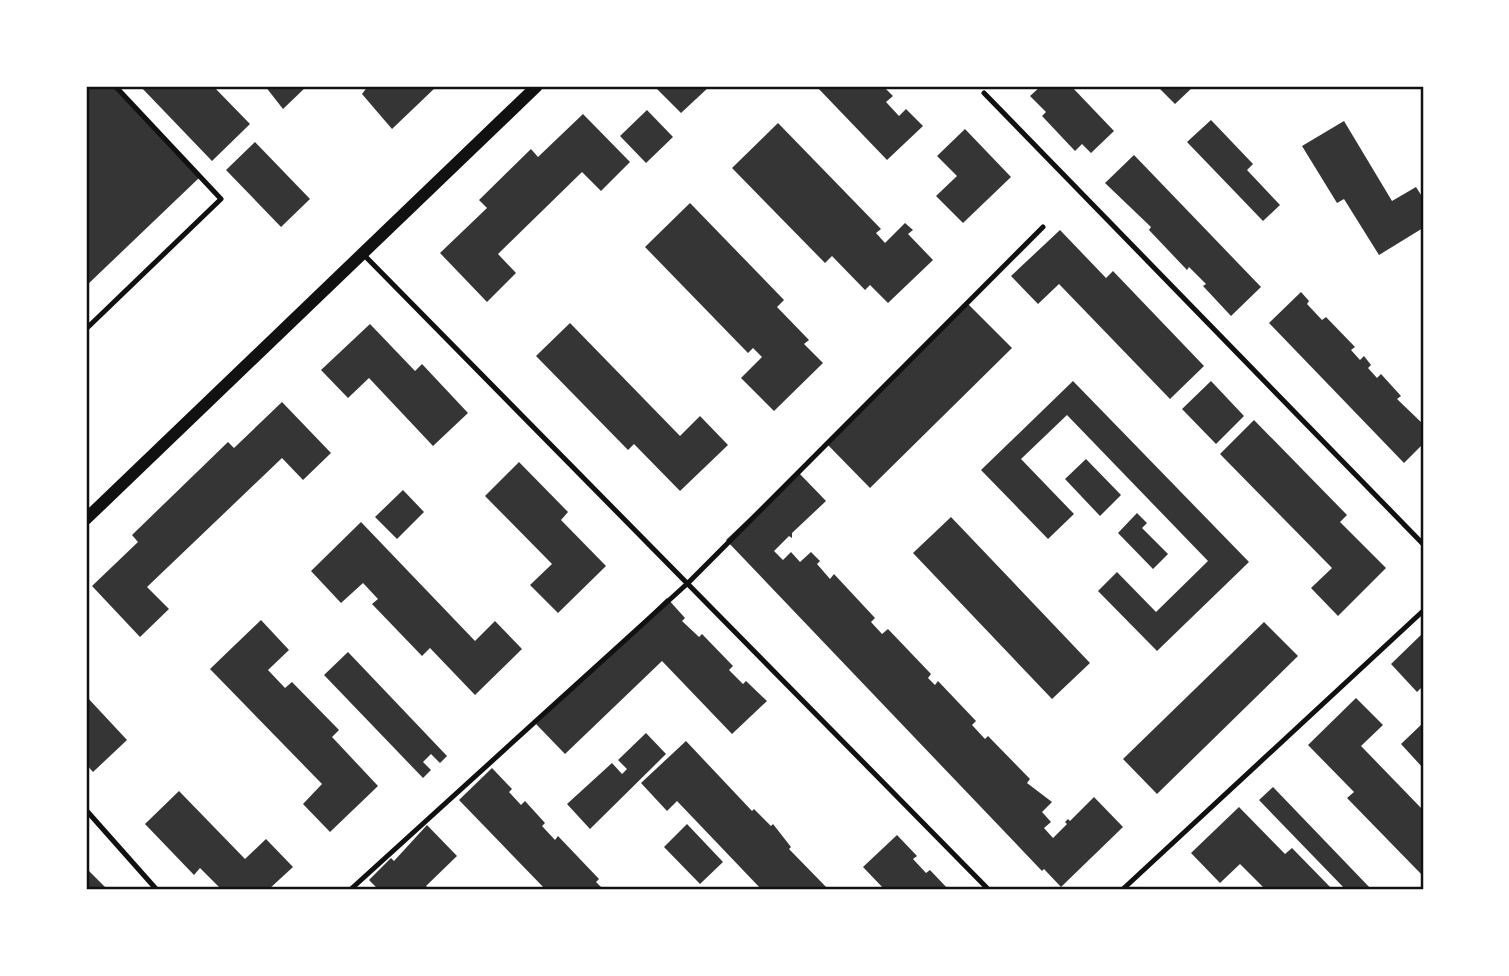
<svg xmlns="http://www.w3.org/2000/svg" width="1509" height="976" font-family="'DejaVu Sans',sans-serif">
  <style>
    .building { fill: #353535 }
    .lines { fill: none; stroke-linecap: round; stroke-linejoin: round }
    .service { stroke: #111; stroke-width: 5 }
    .tertiary { stroke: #111; stroke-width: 12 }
    .neatline { fill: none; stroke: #111; stroke-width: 2.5 }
  </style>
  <rect width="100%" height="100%" fill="#fff"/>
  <path class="building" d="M86 86H114L200 177 86 286Z
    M140 86H213L250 124 212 161Z
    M265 86H307L283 109Z
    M368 86H437L392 129 362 94Z
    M654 86H710L681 113Z
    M816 86H883L893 96 886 102 899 116 906 109 923 126 887 160Z
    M1041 86H1071L1114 131 1091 153 1082 144 1075 151 1042 116 1046 112 1030 96Z
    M1157 86H1194L1175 104Z
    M647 110 673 137 646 163 620 136Z
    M583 114 630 162 601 191 582 172 498 254 516 273 487 302 440 253 487 208 479 200 531 149 538 157Z
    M1211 120 1253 164 1247 170 1280 205 1263 221 1187 142Z
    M1344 121 1392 201 1416 187 1423 198V228L1379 255 1344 199 1337 203 1302 146Z
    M778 123 881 229 876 233 885 243 905 223 913 230 908 234 933 260 888 303 870 285 865 290 832 256 825 263 732 168Z
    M965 129 1011 177 963 223 936 196 957 176 937 156Z
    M255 142 310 199 281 227 226 170Z
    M1134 155 1261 287 1231 316 1203 286 1206 284 1189 267 1187 270 1149 230 1151 227 1105 183Z
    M690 203 784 300 777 307 809 340 804 344 823 363 774 411 741 378 762 357 753 348 748 353 645 247Z
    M1060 230 1106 278 1113 271 1204 366 1170 399 1059 284 1038 304 1011 276Z
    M1301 292 1309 301 1307 304 1322 320 1326 317 1355 347 1351 350 1360 360 1364 356 1371 365 1368 368 1377 378 1381 374 1401 396 1397 399 1423 424V444L1404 463 1269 323Z
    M968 304 1012 348 870 488 827 444Z
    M570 323 680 436 700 416 728 445 680 491 634 444 628 450 536 356Z
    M370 324 415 371 422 364 468 413 433 446 369 378 348 398 321 370Z
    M1073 381 1249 562 1157 651 1098 591 1117 572 1156 612 1208 561 1067 415 1021 459 1074 514 1048 539 981 470Z
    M1211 381 1244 416 1216 444 1182 409Z
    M282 402 331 453 303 480 282 458 147 587 169 609 140 637 92 586 138 542 132 535 228 442 234 448Z
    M1254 420 1347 515 1340 522 1386 568 1338 616 1311 588 1332 568 1220 454Z
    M1086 459 1121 495 1100 516 1065 479Z
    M519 462 568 512 561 520 606 566 558 613 530 585 552 564 485 496Z
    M798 472 826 501 792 533V538L789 536 774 551 783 560 791 552 800 562 811 552 820 561 817 564 830 579 834 574 875 618 871 622 882 634 888 629 931 674 928 678 935 685 938 681 976 721 972 725 985 739 988 736 1030 779 1027 783 1052 802 1042 812 1051 822 1044 828 1053 838 1067 824 1065 822 1068 819 1070 821 1094 797 1123 827 1061 887 1044 869 1042 871 726 540Z
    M403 490 424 512 397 539 375 517Z
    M1137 513 1147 523 1142 528 1168 554 1153 569 1118 533Z
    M951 517 1090 663 1052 699 913 553Z
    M361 522 475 641 495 621 522 649 475 695 430 648 422 656 372 604 378 599 363 583 341 603 311 571Z
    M667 598 685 618 682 621 699 637 702 634 733 666 729 670 743 684 746 681 767 701 732 734 662 661 565 754 536 724Z
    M261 620 289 650 268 670 285 688 292 682 339 730 332 737 378 786 330 832 303 804 322 784 210 669Z
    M1264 622 1298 656 1157 794 1123 759Z
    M1423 633V686L1417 692 1391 664Z
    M348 652 447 756 440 763 431 754 423 762 431 770 423 778 324 675Z
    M86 696 127 740 93 772 86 764Z
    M1356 698 1383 725 1361 746 1423 810V876L1347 798 1354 792 1308 745Z
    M1423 723V768L1401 744Z
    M646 733 666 754 590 829 567 804 612 763 622 774 627 769 618 760Z
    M686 741 752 811 754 809 771 826 773 824 791 847 789 849 829 890H762L677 801 667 811 641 783Z
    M492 768 512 789 509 792 521 805 525 801 545 823 542 826 555 840 558 836 599 879 596 882 604 890H546L459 800Z
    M1273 787 1372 890H1346L1259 800Z
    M179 791 245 859 266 839 293 867 268 890H222L200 868 194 875 145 824Z
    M1239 807 1285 854 1292 848 1333 890H1266L1240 864 1220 883 1191 853Z
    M687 824 723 862 700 884 664 847Z
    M427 825 457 856 426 886 430 890H379L369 880 391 858 394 861Z
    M897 835 917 856 913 859 926 873 930 870 949 890H885L863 867Z
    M86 868 106 888 104 890H86Z"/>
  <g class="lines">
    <path class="service" d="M984 93 1423 544
      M363 254 989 890
      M86 329 221 199 115 86
      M86 810 157 890
      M350 890 688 583 1043 227
      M1122 890 1423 611"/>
    <path class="tertiary" d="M86 519 537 86"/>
  </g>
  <rect width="1509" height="976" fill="none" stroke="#ffffff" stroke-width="175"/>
  <rect x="88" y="88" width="1334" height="800" class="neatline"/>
</svg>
